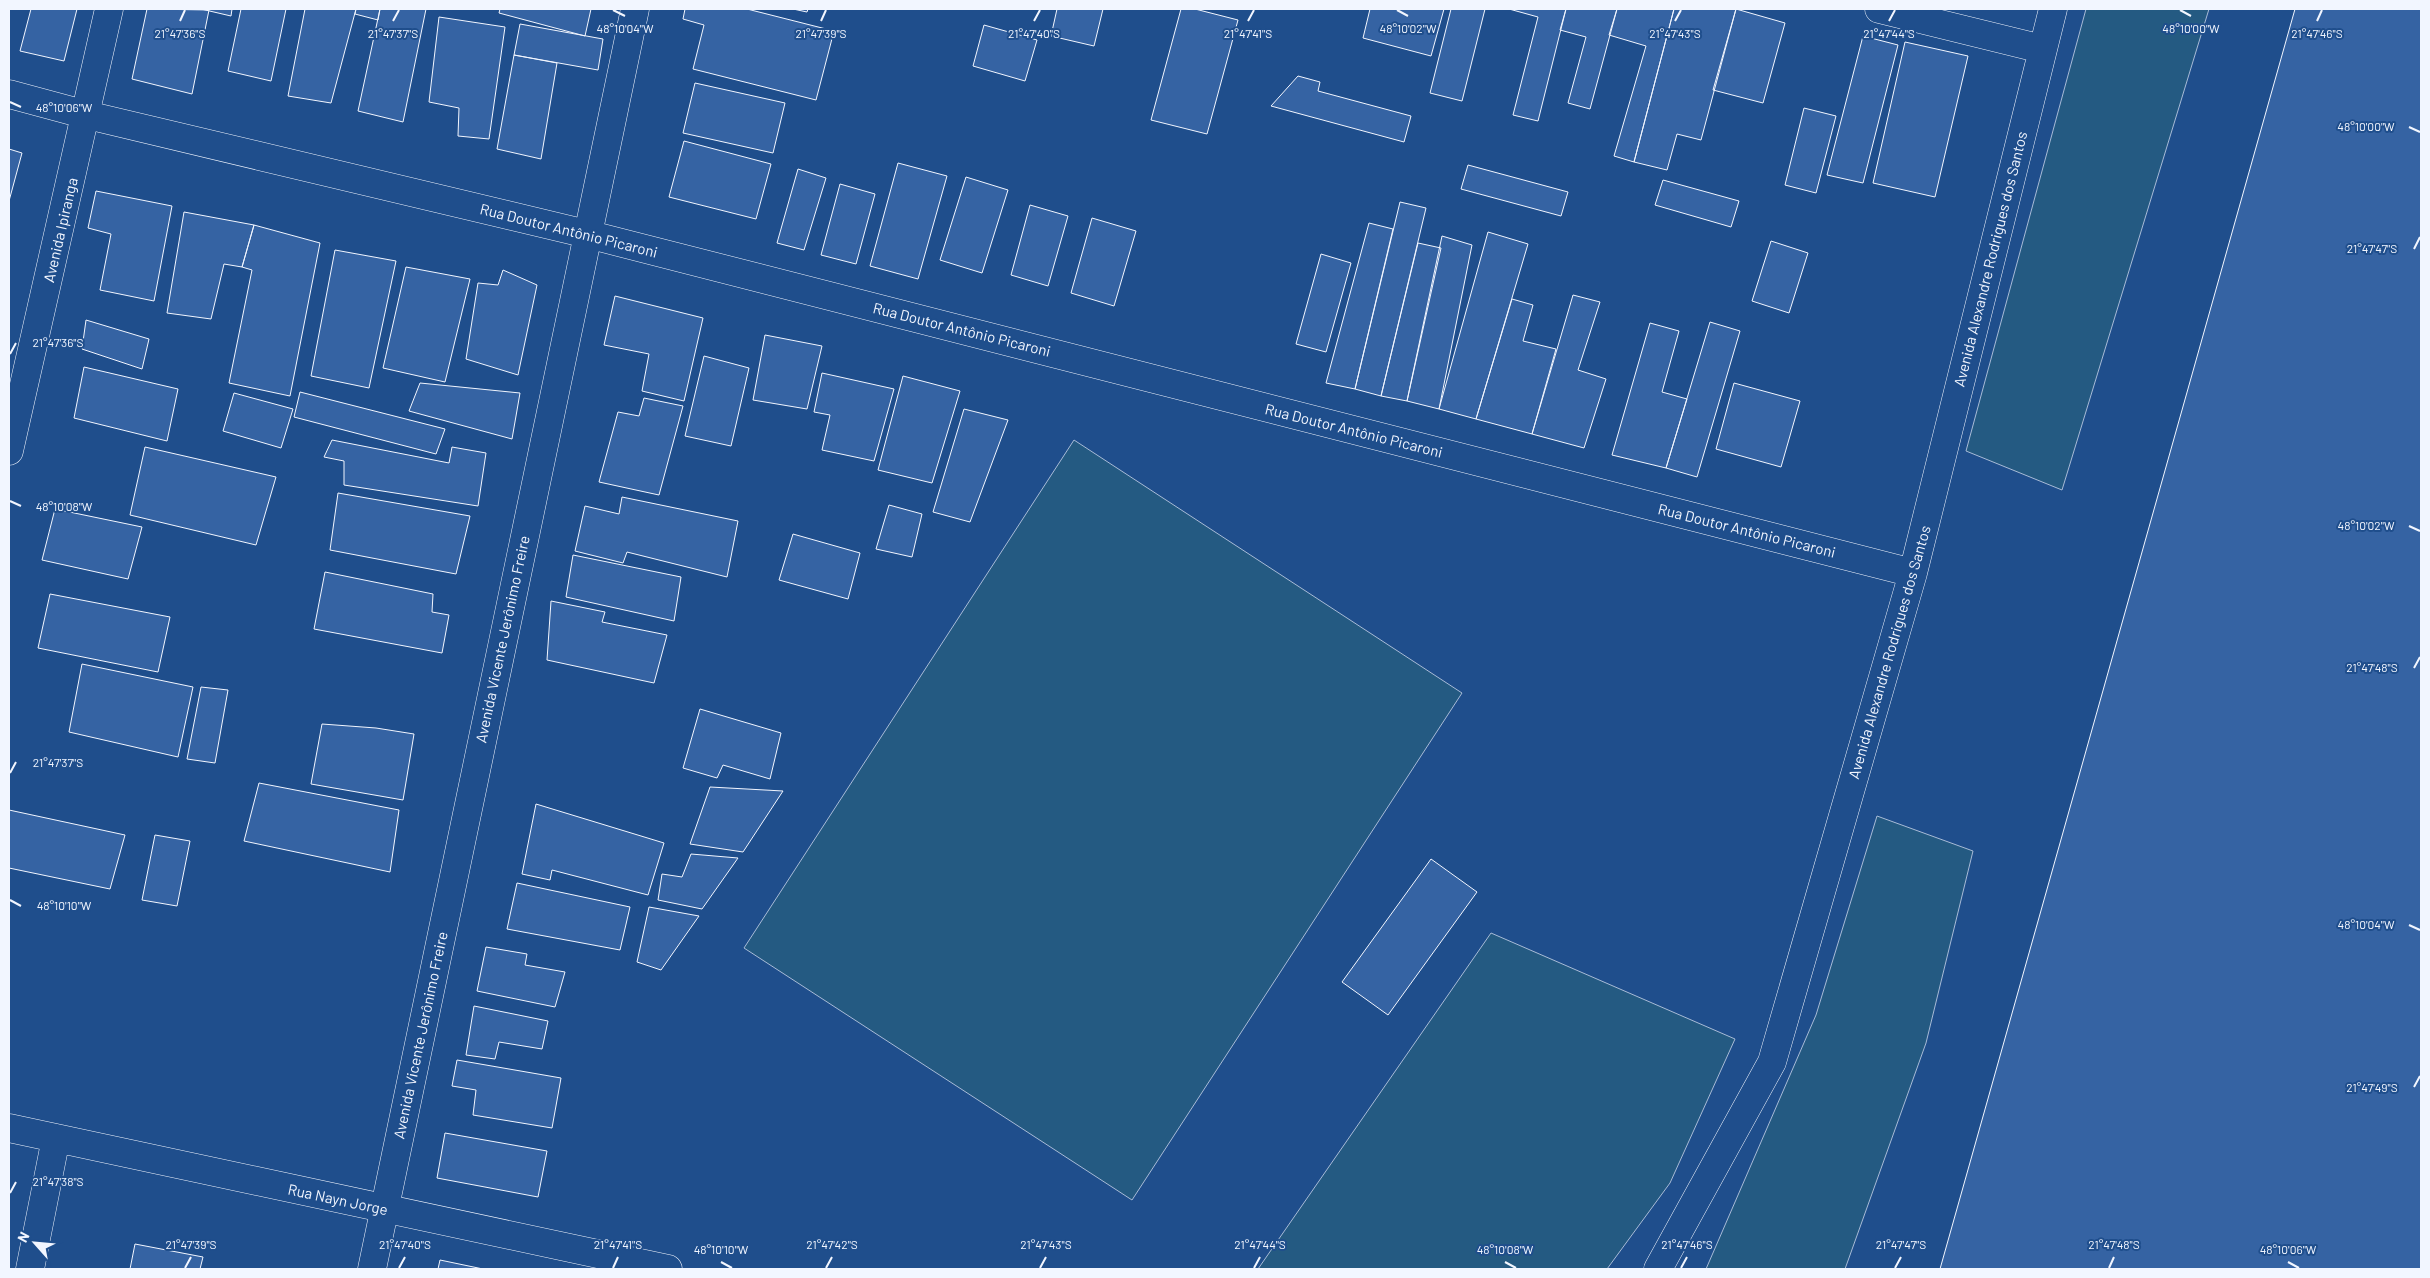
<svg xmlns="http://www.w3.org/2000/svg" width="2430" height="1278" font-family="Barlow,sans-serif">
  <style>
    .green { fill: #245a82; stroke: #a8bbd7 }
    .building { fill: #3563a3; stroke: #f2f6ff }
    .lines { fill: none; stroke-linecap: round; stroke-linejoin: round }
    .minor-casing { stroke: #f2f6ff; stroke-width: 29 }
    .minor { stroke: #1f4e8c; stroke-width: 28 }
    .ticks { fill: none; stroke: #f2f6ff; stroke-width: 2 }
    .labels { text-anchor: middle; dominant-baseline: central; stroke-width: 4; stroke-linejoin: round; paint-order: stroke }
    .street-label { font-size: 15px; fill: #f2f6ff; stroke: #1f4e8c }
    .ticks-label { font-size: 12px; text-anchor: middle; fill: #f2f6ff; stroke: #1f4e8c; stroke-width: 4; stroke-linejoin: round; paint-order: stroke }
  </style>
  <rect width="100%" height="100%" fill="#1f4e8c"/>
  <path class="green" d="M2086 9H2209L2062 490 1966 451Z
    M1074 440 1462 693 1132 1200 744 948Z
    M1877 816 1973 851 1926 1043 1845 1269H1706L1816 1015Z
    M1491 933 1735 1039 1670 1183 1607 1269H1258Z"/>
  <path class="building" d="M31 9H77L64 61 20 51Z
    M147 9 209 10 192 94 132 79Z
    M201 9H232L231 16Z
    M241 9H286L271 81 228 71Z
    M305 9H356L331 103 288 96Z
    M356 9H380L378 20 355 14Z
    M380 9H426L403 122 358 111Z
    M500 9H591L585 36 499 13Z
    M685 9H747L834 31 816 100 693 69 704 25 683 19Z
    M793 9H808L807 12Z
    M1057 9H1103L1094 46 1051 36Z
    M1181 9H1195L1238 20 1207 134 1151 120Z
    M1370 9H1444L1431 56 1363 38Z
    M1451 9H1485L1462 101 1430 93Z
    M1509 9H1566L1538 121 1513 115 1538 17Z
    M1566 9H1617L1590 109 1568 103 1586 37 1560 30Z
    M1617 9H1674L1634 162 1614 156 1646 46 1609 35Z
    M1674 9H1736L1701 140 1677 134 1667 170 1634 162Z
    M1736 9 1785 23 1763 103 1713 90Z
    M2295 9H2421V1269H1940Z
    M439 17 505 27 489 139 458 136 459 108 429 102Z
    M520 24 603 39 598 70 514 55Z
    M984 25 1037 40 1025 81 973 66Z
    M1863 36 1898 45 1863 183 1827 175Z
    M1905 42 1968 56 1935 197 1873 183Z
    M514 55 557 63 541 159 497 149Z
    M1298 76 1320 82 1318 91 1411 116 1404 142 1271 106Z
    M695 83 785 103 773 153 683 133Z
    M1804 108 1836 116 1816 193 1785 185Z
    M684 141 771 164 756 219 669 197Z
    M9 149 22 153 9 201Z
    M898 163 947 176 918 279 870 266Z
    M1468 165 1568 192 1561 216 1461 189Z
    M798 169 826 178 804 250 777 243Z
    M966 177 1008 190 982 273 940 260Z
    M1663 180 1739 201 1731 227 1655 205Z
    M840 184 875 194 856 264 821 255Z
    M96 191 172 206 154 301 100 290 111 234 88 228Z
    M1400 202 1426 208 1381 396 1355 389Z
    M1030 205 1068 216 1048 286 1011 275Z
    M184 212 254 225 242 267 224 264 211 319 167 313Z
    M1092 218 1136 231 1114 306 1071 293Z
    M1369 223 1393 229 1355 389 1326 383Z
    M254 225 320 243 290 396 229 383 252 270 242 267Z
    M1488 232 1528 244 1476 419 1439 409Z
    M1442 236 1472 245 1439 409 1407 401Z
    M1771 241 1808 253 1789 313 1752 301Z
    M1418 243 1441 248 1407 401 1381 396Z
    M335 250 396 261 369 388 311 376Z
    M1321 254 1351 263 1326 352 1296 344Z
    M406 267 470 279 445 382 383 368Z
    M503 270 537 285 518 375 466 359 478 283 498 285Z
    M1573 295 1600 302 1578 370 1606 379 1584 448 1532 434Z
    M615 296 703 318 684 401 642 391 649 354 604 345Z
    M1512 299 1533 305 1523 341 1556 349 1532 434 1476 419Z
    M86 320 149 339 142 369 82 349Z
    M1710 322 1740 331 1697 477 1666 468Z
    M1650 323 1679 331 1662 392 1687 399 1666 468 1612 455Z
    M765 335 822 346 807 409 753 400Z
    M704 356 749 368 731 446 685 436Z
    M84 367 178 389 167 441 74 418Z
    M822 373 894 389 874 461 822 450 830 415 814 412Z
    M903 376 960 391 932 483 878 470Z
    M420 383 520 393 512 439 409 411Z
    M1734 383 1800 401 1781 467 1716 449Z
    M300 392 445 429 436 454 294 417Z
    M234 393 293 409 281 448 223 431Z
    M644 398 683 406 659 495 599 482 618 412 639 416Z
    M964 409 1008 420 970 522 933 512Z
    M332 440 449 463 452 447 486 453 478 506 344 485V461L324 457Z
    M145 447 276 477 256 545 130 515Z
    M338 493 470 516 456 574 330 550Z
    M622 497 738 521 727 577 627 552 623 563 575 551 585 506 619 514Z
    M889 505 922 514 912 557 876 549Z
    M55 509 142 527 128 579 42 560Z
    M793 534 860 553 848 599 779 580Z
    M573 555 681 577 674 621 566 597Z
    M325 572 433 594 432 612 449 615 442 653 314 629Z
    M50 594 170 617 158 672 38 648Z
    M551 601 605 612 602 622 667 635 654 683 547 660Z
    M82 664 193 687 178 757 69 732Z
    M201 687 228 690 215 763 187 759Z
    M700 709 781 733 770 779 723 765 717 778 683 768Z
    M322 724 376 728 414 734 403 800 311 784Z
    M259 783 399 810 390 872 244 841Z
    M710 787 783 791 743 852 690 844Z
    M536 804 664 843 648 895 552 870 550 880 522 874Z
    M9 810 125 835 110 889 9 868Z
    M155 835 190 841 177 906 142 900Z
    M691 854 738 858 702 909 658 900 662 874 682 877Z
    M1431 859 1477 892 1388 1015 1342 982Z
    M517 883 630 907 620 950 507 929Z
    M649 907 699 916 661 970 637 962Z
    M486 947 527 954 525 965 565 972 555 1007 477 991Z
    M474 1006 548 1021 542 1049 499 1042 495 1059 466 1055Z
    M457 1060 561 1078 552 1128 473 1115 476 1090 452 1086Z
    M445 1133 547 1151 538 1197 437 1178Z
    M135 1244 203 1257 200 1269H130Z
    M440 1260 483 1269H438Z"/>
  <g class="lines">
    <g class="minor-casing">
      <path id="minor" d="M1879 9 2042 49
        M9 94 87 115 587 234 1913 573
        M9 451 109 9
        M9 1128 668 1269
        M30 1269 56 1138
        M372 1269 635 9
        M1658 1269 1772 1062 1913 573 2053 9"/>
    </g>
    <use href="#minor" class="minor"/>
  </g>
  <path class="ticks" d="M613 10 625 16M1397 10 1408 16M2180 10 2191 16M180 21 185 10M393 21 399 10M821 21 826 10M1034 21 1040 10M1248 21 1254 10M1675 21 1681 10M1889 21 1895 10M2317 21 2322 10M10 102 21 107M2409 127 2420 132M2414 249 2420 237M10 354 16 343M10 501 21 506M2409 526 2420 531M2414 668 2420 657M10 773 16 762M10 900 21 906M2409 925 2420 930M2414 1087 2420 1076M10 1193 16 1182M721 1262 732 1268M1505 1262 1516 1268M2288 1262 2299 1268M185 1268 191 1257M399 1268 405 1257M613 1268 618 1257M826 1268 832 1257M1040 1268 1046 1257M1254 1268 1260 1257M1681 1268 1687 1257M1895 1268 1901 1257M2109 1268 2114 1257"/>
  <g class="labels">
    <g class="street-label">
      <text transform="translate(60 230) rotate(-77)">Avenida Ipiranga</text>
      <text transform="translate(569 230) rotate(14)">Rua Doutor Antônio Picaroni</text>
      <text transform="translate(1990 259) rotate(-76)">Avenida Alexandre Rodrigues dos Santos</text>
      <text transform="translate(962 329) rotate(14)">Rua Doutor Antônio Picaroni</text>
      <text transform="translate(1354 430) rotate(14)">Rua Doutor Antônio Picaroni</text>
      <text transform="translate(1747 530) rotate(14)">Rua Doutor Antônio Picaroni</text>
      <text transform="translate(502 639) rotate(-78)">Avenida Vicente Jerônimo Freire</text>
      <text transform="translate(1889 652) rotate(-74)">Avenida Alexandre Rodrigues dos Santos</text>
      <text transform="translate(420 1035) rotate(-78)">Avenida Vicente Jerônimo Freire</text>
      <text transform="translate(338 1199) rotate(12)">Rua Nayn Jorge</text>
    </g>
  </g>
  <g class="ticks-label">
    <text x="2191" y="33">48°10'00"W</text>
    <text x="625" y="33">48°10'04"W</text>
    <text x="1408" y="33">48°10'02"W</text>
    <text x="180" y="38">21°47'36"S</text>
    <text x="393" y="38">21°47'37"S</text>
    <text x="821" y="38">21°47'39"S</text>
    <text x="1034" y="38">21°47'40"S</text>
    <text x="1248" y="38">21°47'41"S</text>
    <text x="1675" y="38">21°47'43"S</text>
    <text x="1889" y="38">21°47'44"S</text>
    <text x="2317" y="38">21°47'46"S</text>
    <text x="64" y="112">48°10'06"W</text>
    <text x="2366" y="131">48°10'00"W</text>
    <text x="2372" y="253">21°47'47"S</text>
    <text x="58" y="347">21°47'36"S</text>
    <text x="64" y="511">48°10'08"W</text>
    <text x="2366" y="530">48°10'02"W</text>
    <text x="2372" y="672">21°47'48"S</text>
    <text x="58" y="767">21°47'37"S</text>
    <text x="64" y="910">48°10'10"W</text>
    <text x="2366" y="929">48°10'04"W</text>
    <text x="2372" y="1092">21°47'49"S</text>
    <text x="58" y="1186">21°47'38"S</text>
    <text x="191" y="1249">21°47'39"S</text>
    <text x="405" y="1249">21°47'40"S</text>
    <text x="618" y="1249">21°47'41"S</text>
    <text x="832" y="1249">21°47'42"S</text>
    <text x="1046" y="1249">21°47'43"S</text>
    <text x="1260" y="1249">21°47'44"S</text>
    <text x="1687" y="1249">21°47'46"S</text>
    <text x="1901" y="1249">21°47'47"S</text>
    <text x="2114" y="1249">21°47'48"S</text>
    <text x="721" y="1254">48°10'10"W</text>
    <text x="1505" y="1254">48°10'08"W</text>
    <text x="2288" y="1254">48°10'06"W</text>
  </g>
  <rect width="2430" height="1278" fill="none" stroke="#f2f6ff" stroke-width="20"/>
  <g transform="translate(35 1243) rotate(297)" stroke="#1f4e8c" stroke-width="4" paint-order="stroke">
  <path d="M0-4L9 19L0 12L-9 19Z" fill="#f2f6ff"/>
  <text y="-8" font-size="14" font-weight="bold" text-anchor="middle" fill="#f2f6ff">N</text>
  </g>
</svg>
